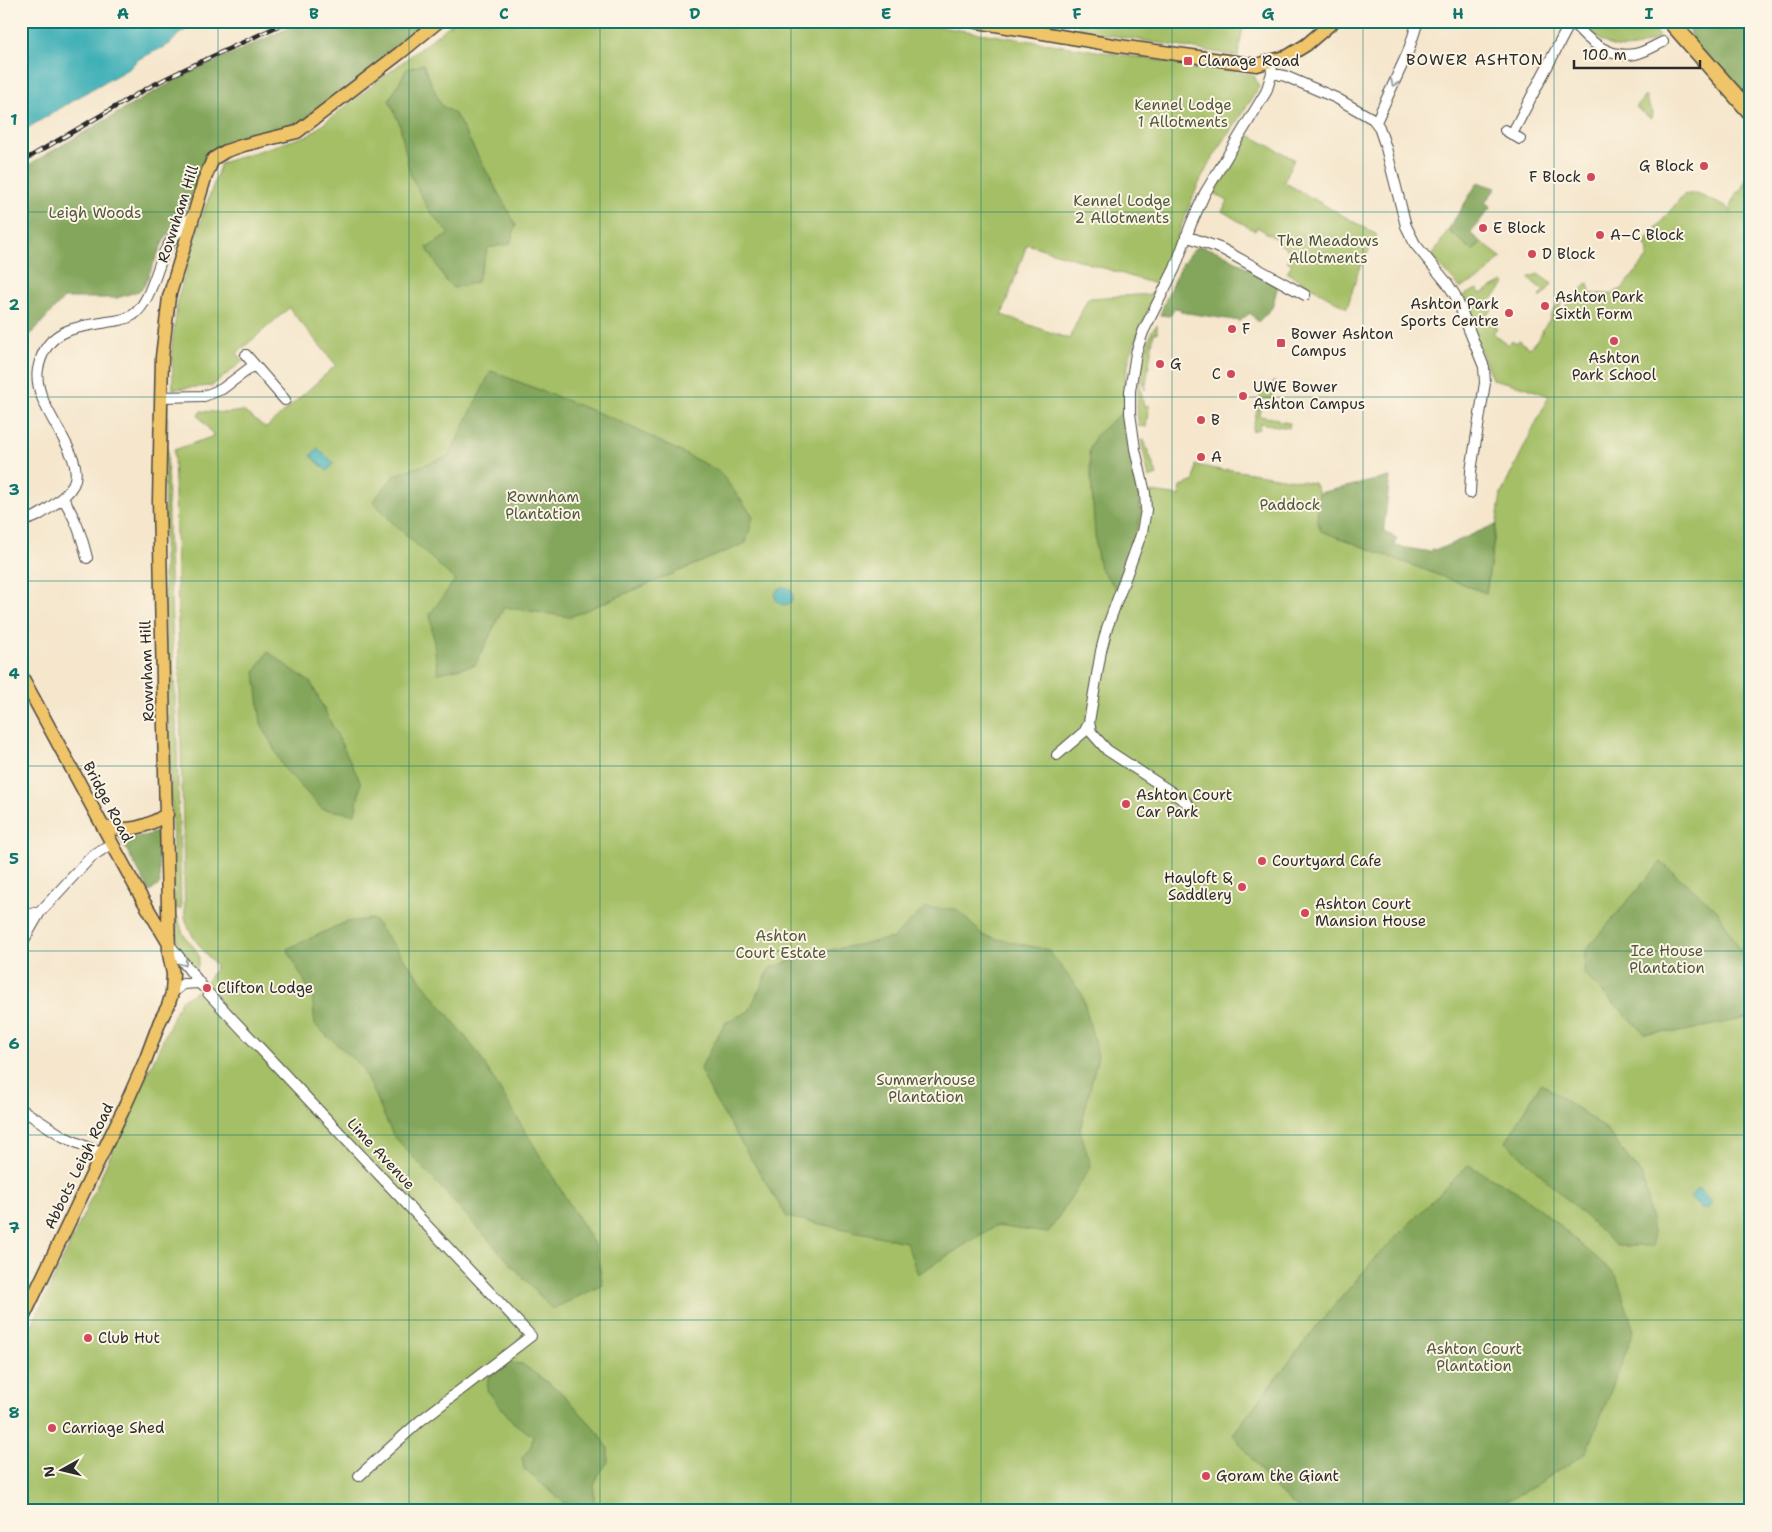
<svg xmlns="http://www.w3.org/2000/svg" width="1772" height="1532" font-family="'Shantell Sans',sans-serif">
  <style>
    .green { fill: #a4bf66; stroke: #687548 }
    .forest { fill: #83a65b; stroke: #576843 }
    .water { fill: #3fb0b7; stroke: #356e71 }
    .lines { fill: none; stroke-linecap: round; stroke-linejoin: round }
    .minor-casing { stroke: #494743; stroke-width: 12 }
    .major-casing { stroke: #494743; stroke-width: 15 }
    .highway-casing { stroke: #494743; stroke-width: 18 }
    .minor { stroke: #fff; stroke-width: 10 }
    .major { stroke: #f0c469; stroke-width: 12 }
    .highway { stroke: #f0c469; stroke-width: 15 }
    .rail-casing { stroke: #2b2b2b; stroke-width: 4.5 }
    .rail { stroke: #fcf5e5; stroke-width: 2.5; stroke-dasharray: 8; stroke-linecap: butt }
    .oneway { stroke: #a0a0a0 }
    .grid { fill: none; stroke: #0f766e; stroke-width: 1; stroke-opacity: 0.55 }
    .poi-dot { fill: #d1495b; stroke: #fcf5e5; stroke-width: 2 }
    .labels { text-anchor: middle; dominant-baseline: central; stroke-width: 4; stroke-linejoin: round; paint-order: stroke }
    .poi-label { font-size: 15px; fill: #2b2b2b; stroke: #fcf5e5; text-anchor: start }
    .park-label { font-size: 15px; fill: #4f573d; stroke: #fcf5e5 }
    .street-label { font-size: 15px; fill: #2b2b2b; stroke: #fcf5e5 }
    .neighbourhood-label { font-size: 16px; letter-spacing: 1px; fill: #2b2b2b; stroke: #fcf5e5 }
    .neatline { fill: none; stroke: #0f766e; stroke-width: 2 }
    .grid-label { font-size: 16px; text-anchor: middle; font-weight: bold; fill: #0f766e }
  </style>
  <rect width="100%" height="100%" fill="#fcf5e5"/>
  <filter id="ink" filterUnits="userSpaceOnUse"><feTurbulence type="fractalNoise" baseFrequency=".02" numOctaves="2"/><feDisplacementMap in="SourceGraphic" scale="10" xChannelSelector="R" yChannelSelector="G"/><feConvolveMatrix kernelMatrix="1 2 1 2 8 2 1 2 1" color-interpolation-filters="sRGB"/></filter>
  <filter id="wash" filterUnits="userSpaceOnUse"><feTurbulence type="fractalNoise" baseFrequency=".0096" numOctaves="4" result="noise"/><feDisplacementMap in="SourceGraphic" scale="20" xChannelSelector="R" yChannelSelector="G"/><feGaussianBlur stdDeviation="1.12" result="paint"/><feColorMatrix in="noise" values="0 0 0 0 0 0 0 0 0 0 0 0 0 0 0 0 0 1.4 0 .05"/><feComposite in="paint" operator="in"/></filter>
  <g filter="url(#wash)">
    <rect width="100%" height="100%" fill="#f5e6cc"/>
    <path class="green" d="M455 21H901L1254 75 1259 87C1241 116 1219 146 1203 175 1185 211 1174 249 1158 285L1027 244 1002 315 1069 339 1088 298 1154 294 1130 355 1125 379V408L1141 508 1150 509 1148 493H1152V492L1180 496 1181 486 1194 481 1196 465 1225 471 1226 469 1314 483 1319 493 1317 520 1486 593 1501 494 1549 396 1525 387 1492 379 1462 303V296L1477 289 1480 294 1503 282 1505 284 1487 305 1492 309 1485 317 1497 328 1493 333 1508 345 1512 340 1516 343 1519 340 1530 348 1543 332 1541 331 1551 318 1550 316 1562 299 1560 307 1563 309 1586 284 1589 283 1590 294H1610L1622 289 1647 258 1648 250 1644 243 1683 195 1696 193 1728 208 1731 214 1732 213 1730 207 1737 192 1739 193 1751 170V1511H21V1348L72 1240 181 1000C195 994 210 981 216 966 204 951 189 936 185 917L174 450 214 436 198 415 201 411 227 413 243 411 266 428 336 365 289 308 237 353 243 361 212 386 173 389 172 346 178 298 202 217 221 163 309 135Z
      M1079 21H1244L1238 56 1078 30Z
      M1580 21H1648L1659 37C1625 56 1605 50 1580 21Z
      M1645 96 1652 113 1651 119 1636 107Z
      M1249 135 1294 159 1284 182 1377 235 1359 269 1347 308 1287 273 1292 264 1287 261 1292 253 1277 242 1278 240 1257 227 1255 231 1222 211 1228 201 1213 193Z
      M1448 230 1473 251 1481 242 1502 258 1498 260 1483 277 1460 288 1432 256Z
      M1538 274 1552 284 1542 297H1540L1544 291 1528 278Z
      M1157 325V333H1154L1145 390 1140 374 1144 356 1152 330Z
      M1139 381 1144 406 1149 405 1146 427 1139 426C1136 411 1137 396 1139 381Z
      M1274 381 1275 382 1272 399H1262L1259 416 1278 419V421L1290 423 1289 428 1260 423 1259 429 1252 431 1260 397Z
      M167 406 168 529 177 744 181 909 175 908 164 575 165 410Z
      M1144 440 1157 475 1149 478 1141 441Z
      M176 916C180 921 180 925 182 931 191 949 206 950 195 973 177 948 177 947 176 916Z"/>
    <path class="forest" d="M304 21H428L331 103 295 128 209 152 195 193 163 242 144 286 139 291 117 298H64L21 345V169L154 92 189 73Z
      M1686 21H1739L1751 37V108L1692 41Z
      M423 64 441 105 455 114 516 225 510 244 488 248 477 282 453 288 446 281 427 248 449 234 428 209 410 174 400 125 389 100 407 69Z
      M1478 182 1496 188 1485 202 1491 207 1470 233 1481 242 1473 251 1448 230Z
      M1200 246 1220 252 1278 285 1272 308 1258 322 1250 313 1240 321 1181 312V309L1175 308 1170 316 1160 315C1167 297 1182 252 1200 246Z
      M491 371 619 421 719 471 753 516 746 543 570 617 504 607 475 665 438 673 430 614 455 580 392 522 373 501 395 475 449 456Z
      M1125 410 1141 515 1117 590 1100 568 1096 548 1089 451 1096 435Z
      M1390 477 1384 527V532L1397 538 1394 546 1431 552V549L1437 550 1496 524 1486 593 1321 531 1317 520 1319 493Z
      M268 652 311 683 361 783 355 814 322 809 283 767 261 723 255 672Z
      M157 832 160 884 150 892 120 838 141 837Z
      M1661 862 1716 909 1751 968V1017L1680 1032 1644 1033 1584 974 1585 951Z
      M925 908 956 909 984 936 1048 950 1082 994 1098 1056 1080 1130 1091 1166 1048 1233 995 1226 918 1274 906 1242 787 1217 713 1097 700 1069 725 1023 749 1011 770 968 815 953 893 938Z
      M373 919 477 1052 595 1246 603 1285 552 1309 393 1135 361 1066 315 1025 312 995 287 949 346 922Z
      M1541 1083 1605 1128 1643 1177 1653 1232V1246H1617L1506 1142Z
      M1468 1165 1516 1191 1547 1215 1616 1275 1634 1331 1587 1452 1535 1486 1487 1511H1301L1274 1488 1233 1434 1313 1331 1375 1258Z
      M507 1362 522 1364 561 1392 597 1431 608 1448V1462L599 1474 594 1486V1504L585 1511H574L524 1469 522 1458 531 1446 533 1436 514 1423 487 1390 488 1378Z"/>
    <path class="water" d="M21 21H198L178 35 170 44 137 60 130 68 92 89 21 132Z
      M317 448 334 463 327 471 311 456Z
      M775 596a9 9 0 1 1 18 0a9 9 0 1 1-18 0Z
      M1698 1188 1712 1202 1707 1210 1700 1208 1690 1197Z"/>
  </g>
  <g filter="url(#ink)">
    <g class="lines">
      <g class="minor-casing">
        <path id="minor" d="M1572 21C1587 40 1609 59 1635 54 1645 52 1654 46 1663 42
          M1272 73 1285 76 1336 98 1373 119 1379 127 1386 148 1406 226 1415 244 1447 283 1455 295 1484 367 1485 383 1471 471 1470 493
          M1376 122 1408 52 1418 21
          M1505 130 1520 139
          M1512 134 1571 21
          M1186 236 1222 249 1305 295
          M246 355 285 400
          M161 397 204 396 222 389 254 365
          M63 498C76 520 81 533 87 558
          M21 520C32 521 44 512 52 506 60 500 68 494 73 485 89 455 31 408 38 369 46 329 74 328 107 322 116 321 125 320 133 315 150 303 156 270 165 251 172 237 182 226 193 215
          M1057 755 1085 731 1089 722
          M1193 810 1185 801 1107 750 1091 732 1089 722 1101 651 1107 628 1142 532 1146 510 1145 493 1135 449 1130 413V391L1136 353 1143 332 1175 268 1191 224 1205 193 1266 92 1272 73 1271 62
          M21 916 40 912
          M169 944 202 986
          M21 945 40 912 91 857 112 843
          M172 993 183 984 199 983
          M208 993 531 1336 420 1421 359 1476
          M21 1109 64 1137 103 1154"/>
      </g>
      <g class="major-casing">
        <path id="major" d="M972 21 1119 46 1257 65 1288 56 1306 45 1334 21
          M21 675 141 897 169 944
          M103 827C128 832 146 828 167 814
          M21 1322 125 1106 145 1061 160 1021 168 1006 172 993 173 974 169 954 159 501 162 357 169 297 205 178 213 159 226 151 244 145 297 132 400 53 439 21"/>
      </g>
      <g class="highway-casing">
        <path id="highway" d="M1670 21 1751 113"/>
      </g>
      <use href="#minor" class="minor"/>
      <use href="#major" class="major"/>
      <use href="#highway" class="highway"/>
      <g class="rail-casing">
        <path id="rail" d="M21 162 151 86 187 68 289 21"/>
      </g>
      <use href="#rail" class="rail"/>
    </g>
    <defs><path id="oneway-chevron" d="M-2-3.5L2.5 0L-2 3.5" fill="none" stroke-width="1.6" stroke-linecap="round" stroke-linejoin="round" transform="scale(1.25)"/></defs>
    <g class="oneway">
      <use href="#oneway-chevron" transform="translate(1394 83) rotate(114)"/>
      <use href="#oneway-chevron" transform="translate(184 963) rotate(53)"/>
    </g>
  </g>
  <path class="grid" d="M218 21V1511M409 21V1511M600 21V1511M791 21V1511M981 21V1511M1172 21V1511M1363 21V1511M1554 21V1511M21 212H1751M21 397H1751M21 581H1751M21 766H1751M21 951H1751M21 1135H1751M21 1320H1751"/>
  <g class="poi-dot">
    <rect x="1183" y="56" width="10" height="10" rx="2.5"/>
    <circle cx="1704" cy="166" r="5"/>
    <circle cx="1591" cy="177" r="5"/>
    <circle cx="1483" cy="228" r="5"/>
    <circle cx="1600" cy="235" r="5"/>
    <circle cx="1532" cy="254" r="5"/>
    <circle cx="1545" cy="306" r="5"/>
    <circle cx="1509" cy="313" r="5"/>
    <circle cx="1232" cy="329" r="5"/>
    <circle cx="1614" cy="341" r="5"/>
    <rect x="1276" y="338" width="10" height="10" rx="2.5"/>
    <circle cx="1160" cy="364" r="5"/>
    <circle cx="1231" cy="374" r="5"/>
    <circle cx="1243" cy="396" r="5"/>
    <circle cx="1201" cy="420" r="5"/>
    <circle cx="1201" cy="457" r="5"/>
    <circle cx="1126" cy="804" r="5"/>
    <circle cx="1262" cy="861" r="5"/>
    <circle cx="1242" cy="887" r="5"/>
    <circle cx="1305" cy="913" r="5"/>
    <circle cx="207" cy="988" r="5"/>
    <circle cx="88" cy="1338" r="5"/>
    <circle cx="52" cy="1428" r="5"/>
    <circle cx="1206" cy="1476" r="5"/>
  </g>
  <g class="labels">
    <g class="poi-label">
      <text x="1198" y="61">Clanage Road</text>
      <text x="1694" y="166" text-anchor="end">G Block</text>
      <text x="1581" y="177" text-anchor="end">F Block</text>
      <text x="1493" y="228">E Block</text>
      <text x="1610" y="235">A–C Block</text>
      <text x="1542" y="254">D Block</text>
      <text x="1555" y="297">Ashton Park<tspan x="1555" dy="17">Sixth Form</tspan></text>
      <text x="1499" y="304" text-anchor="end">Ashton Park<tspan x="1499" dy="17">Sports Centre</tspan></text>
      <text x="1242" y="329">F</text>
      <text x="1291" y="334">Bower Ashton<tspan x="1291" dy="17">Campus</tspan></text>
      <text x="1614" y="358" text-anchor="middle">Ashton<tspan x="1614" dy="17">Park School</tspan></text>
      <text x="1170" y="364">G</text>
      <text x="1221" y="374" text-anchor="end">C</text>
      <text x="1253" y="387">UWE Bower<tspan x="1253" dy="17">Ashton Campus</tspan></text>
      <text x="1211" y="420">B</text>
      <text x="1211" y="457">A</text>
      <text x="1136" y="795">Ashton Court<tspan x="1136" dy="17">Car Park</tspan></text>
      <text x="1272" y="861">Courtyard Cafe</text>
      <text x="1232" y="878" text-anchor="end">Hayloft &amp;<tspan x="1232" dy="17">Saddlery</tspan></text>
      <text x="1315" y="904">Ashton Court<tspan x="1315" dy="17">Mansion House</tspan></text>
      <text x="217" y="988">Clifton Lodge</text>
      <text x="98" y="1338">Club Hut</text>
      <text x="62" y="1428">Carriage Shed</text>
      <text x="1216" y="1476">Goram the Giant</text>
    </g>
    <g class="park-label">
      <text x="1183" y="105">Kennel Lodge<tspan x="1183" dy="17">1 Allotments</tspan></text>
      <text x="1122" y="201">Kennel Lodge<tspan x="1122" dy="17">2 Allotments</tspan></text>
      <text x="95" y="213">Leigh Woods</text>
      <text x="1328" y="241">The Meadows<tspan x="1328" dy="17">Allotments</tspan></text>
      <text x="543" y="497">Rownham<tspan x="543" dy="17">Plantation</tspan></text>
      <text x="1290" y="505">Paddock</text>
      <text x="781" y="936">Ashton<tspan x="781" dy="17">Court Estate</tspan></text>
      <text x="1667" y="951">Ice House<tspan x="1667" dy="17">Plantation</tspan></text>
      <text x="926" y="1080">Summerhouse<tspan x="926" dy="17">Plantation</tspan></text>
      <text x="1474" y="1349">Ashton Court<tspan x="1474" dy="17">Plantation</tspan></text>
    </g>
    <g class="street-label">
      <text transform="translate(178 214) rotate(-72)">Rownham Hill</text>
      <text transform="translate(147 671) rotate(-92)">Rownham Hill</text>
      <text transform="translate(108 802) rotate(62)">Bridge Road</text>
      <text transform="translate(381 1154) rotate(47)">Lime Avenue</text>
      <text transform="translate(79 1166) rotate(-64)">Abbots Leigh Road</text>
    </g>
    <g class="neighbourhood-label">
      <text x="1475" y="59">BOWER ASHTON</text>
    </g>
  </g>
  <rect width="1772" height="1532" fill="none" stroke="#fcf5e5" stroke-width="55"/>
  <g transform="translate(62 1470) rotate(262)" stroke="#fcf5e5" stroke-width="4" paint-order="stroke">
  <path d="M0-4L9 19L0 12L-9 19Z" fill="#2b2b2b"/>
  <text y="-8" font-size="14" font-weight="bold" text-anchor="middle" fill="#2b2b2b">N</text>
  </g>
  <path d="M1574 60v8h126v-8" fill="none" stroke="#2b2b2b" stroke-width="2.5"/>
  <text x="1582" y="60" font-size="15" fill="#2b2b2b" stroke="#fcf5e5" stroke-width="4" paint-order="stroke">100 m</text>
  <rect x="28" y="28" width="1716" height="1476" class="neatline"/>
  <g class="grid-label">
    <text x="123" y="19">A</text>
    <text x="314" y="19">B</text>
    <text x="504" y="19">C</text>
    <text x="695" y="19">D</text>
    <text x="886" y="19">E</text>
    <text x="1077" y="19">F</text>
    <text x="1268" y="19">G</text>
    <text x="1458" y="19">H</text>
    <text x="1649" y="19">I</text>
    <text x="14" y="125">1</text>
    <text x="14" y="310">2</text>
    <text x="14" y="495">3</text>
    <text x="14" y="679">4</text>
    <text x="14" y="864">5</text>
    <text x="14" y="1049">6</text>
    <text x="14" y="1233">7</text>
    <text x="14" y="1418">8</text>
  </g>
</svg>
